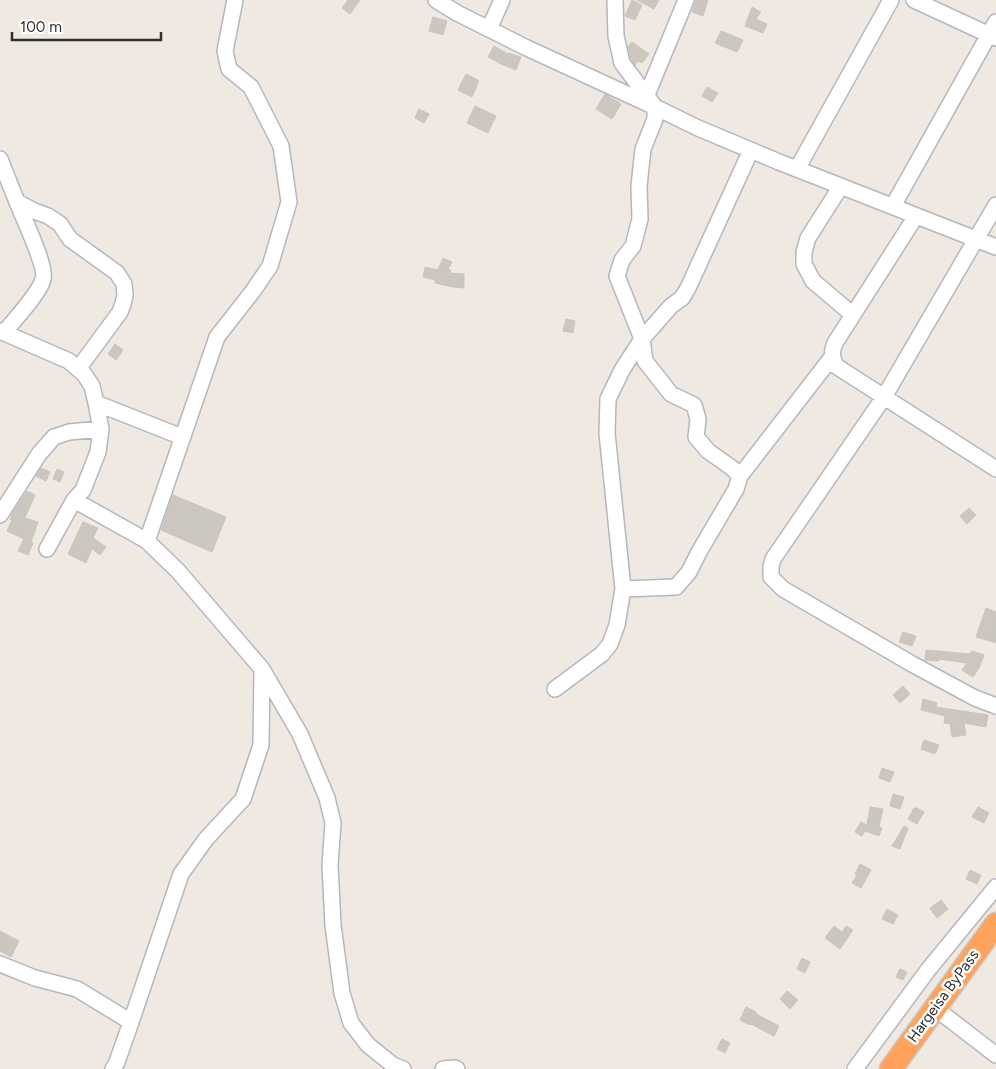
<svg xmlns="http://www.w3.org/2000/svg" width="996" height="1069" font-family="Figtree,sans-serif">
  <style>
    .building { fill: #cbc7bf; stroke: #cbc5ba }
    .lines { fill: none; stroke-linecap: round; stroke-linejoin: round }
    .minor-casing { stroke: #b4b7c1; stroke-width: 18 }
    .highway-casing { stroke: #c9c9c9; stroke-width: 25 }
    .minor { stroke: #fff; stroke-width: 15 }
    .highway { stroke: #ffa35c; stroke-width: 22 }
    .labels { text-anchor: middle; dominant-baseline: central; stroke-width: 5; stroke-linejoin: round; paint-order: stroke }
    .street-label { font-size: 15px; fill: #2e2e2e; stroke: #fff }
  </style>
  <rect width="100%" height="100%" fill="#efe9e1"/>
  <path class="building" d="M348 0H360L350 14 342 8Z
    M632 0 642 5 635 20 625 16Z
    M637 0H659L654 9Z
    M696 0H708L703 16 692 12Z
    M752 7 761 12 756 19 767 24 763 33 745 26Z
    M433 17 447 21 443 35 429 31Z
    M721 31 743 40 737 52 715 43Z
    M632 42 649 54 642 63 638 61 635 65 631 59 628 47Z
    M494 46 508 54V53L521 57 516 70 501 64 488 57Z
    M466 74 478 80V83L472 97 458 90Z
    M707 87 718 93 712 102 702 96Z
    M605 94 621 104 612 119 596 109Z
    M475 106 496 116 488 133 467 123Z
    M419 109 429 114 424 123 415 118Z
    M443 258 452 262 448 269 451 270 450 273 464 274V288L453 287 435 283V280L423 277 425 267 438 270Z
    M566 319 575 321 573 333 563 331Z
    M115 344 123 350 116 360 108 354Z
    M41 468 50 472 46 481 36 476Z
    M57 469 64 472 60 482 53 479Z
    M27 491 35 495 25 518 38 522 31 542 33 543 28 555 18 551 24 539 7 531 12 520 10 519 12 514Z
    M173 495 226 517 212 552 161 530Z
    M969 508 976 515 967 524 960 516Z
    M83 522 98 528 93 538 106 547 100 555 92 549 86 563 68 554Z
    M986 608 996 612V643L976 637Z
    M903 632 916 636 912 646 899 642Z
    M926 650 970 654 972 651 984 655 979 668 973 677 962 670 967 663 939 659V661L925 660Z
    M903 686 910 694 900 703 893 695Z
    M923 699 937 703 936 707 988 715 986 727 964 723 966 735 952 737 950 724 944 723 945 716 921 710Z
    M924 740 939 745 935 754 921 749Z
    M882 768 894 772 890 782 879 778Z
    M893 794 904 797 900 809 890 806Z
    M870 807 883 809 879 827 882 828 879 836 865 831 862 836 855 832 861 822 867 825Z
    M978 807 989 813 984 823 972 817Z
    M914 808H917L924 812 917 824 908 819Z
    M904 826 908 828 900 849 892 846Z
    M860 864 871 870 861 888 852 883 857 875 855 874Z
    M970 870 981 875 977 884 966 879Z
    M941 900 948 909 937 918 930 908Z
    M887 909 898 915 893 924 882 919Z
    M834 926 842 932 846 926 853 930 840 949 825 938Z
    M0 931 19 941 11 957 0 951Z
    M802 958 810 962 805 973 797 969Z
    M900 969 907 972 903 980 896 977Z
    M787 991 798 1000 790 1009 780 999Z
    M746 1007 756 1012V1014L779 1026 774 1036 751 1024 750 1025 740 1020Z
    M722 1039 730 1043 725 1053 717 1049Z"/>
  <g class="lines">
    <g class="minor-casing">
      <path id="minor" d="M436 0 457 13 527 48 655 107 698 128 779 162 996 247
        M914 0 996 38
        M489 29 502 0
        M644 102 686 0
        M0 159 17 202 34 211 48 216 60 224 70 239 117 273 124 284 125 295 123 304 120 312 78 369
        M797 169 891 0
        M841 186 808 238 804 252V264L813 281 853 315
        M996 205 884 397 773 559 771 566V577L783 589 912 664 975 698 996 706
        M893 206 996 22
        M916 216 835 343C831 353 832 357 836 366L996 469
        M0 331 69 361 84 374 92 386 96 403 101 429 98 452 83 490 74 500 47 549
        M4 333C13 321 40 293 43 279 47 267 23 217 17 202
        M96 403 182 437
        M740 476 732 468 708 451 696 437 698 419 694 405 671 394 645 361 642 339 671 306 682 298 688 288 751 150
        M74 500 147 541 178 571 262 669 300 734 327 798 333 823 330 865 333 925 342 993 351 1023 368 1045 393 1065 403 1069
        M0 515 39 454 54 437 69 432 101 429
        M147 541 217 337 253 291 270 266 289 202 281 146 251 87 229 69 225 51 235 0
        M623 589 676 587 689 572 699 552 736 489 740 476 832 357
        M555 689 602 654 610 644 617 625 623 589 607 433 608 399 622 370 642 339 617 276 622 260 633 246 640 219 639 186 643 149 655 119V107L622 63 616 36 615 0
        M0 964 35 978 77 989 131 1022
        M935 1008 996 1055
        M113 1069 117 1062 131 1022 181 874 206 839 243 799 261 745 262 671
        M443 1069 455 1068 457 1069
        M855 1069 928 970 996 887"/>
    </g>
    <g class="highway-casing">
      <path id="highway" d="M891 1069 996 924"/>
    </g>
    <use href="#minor" class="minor"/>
    <use href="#highway" class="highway"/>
  </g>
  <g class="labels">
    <g class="street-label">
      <text transform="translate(943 996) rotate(-54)">Hargeisa ByPass</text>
    </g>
  </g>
  <path d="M12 32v8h149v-8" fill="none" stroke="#2e2e2e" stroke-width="2.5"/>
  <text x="20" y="32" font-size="15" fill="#2e2e2e" stroke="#ffffff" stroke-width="4" paint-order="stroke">100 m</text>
</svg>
